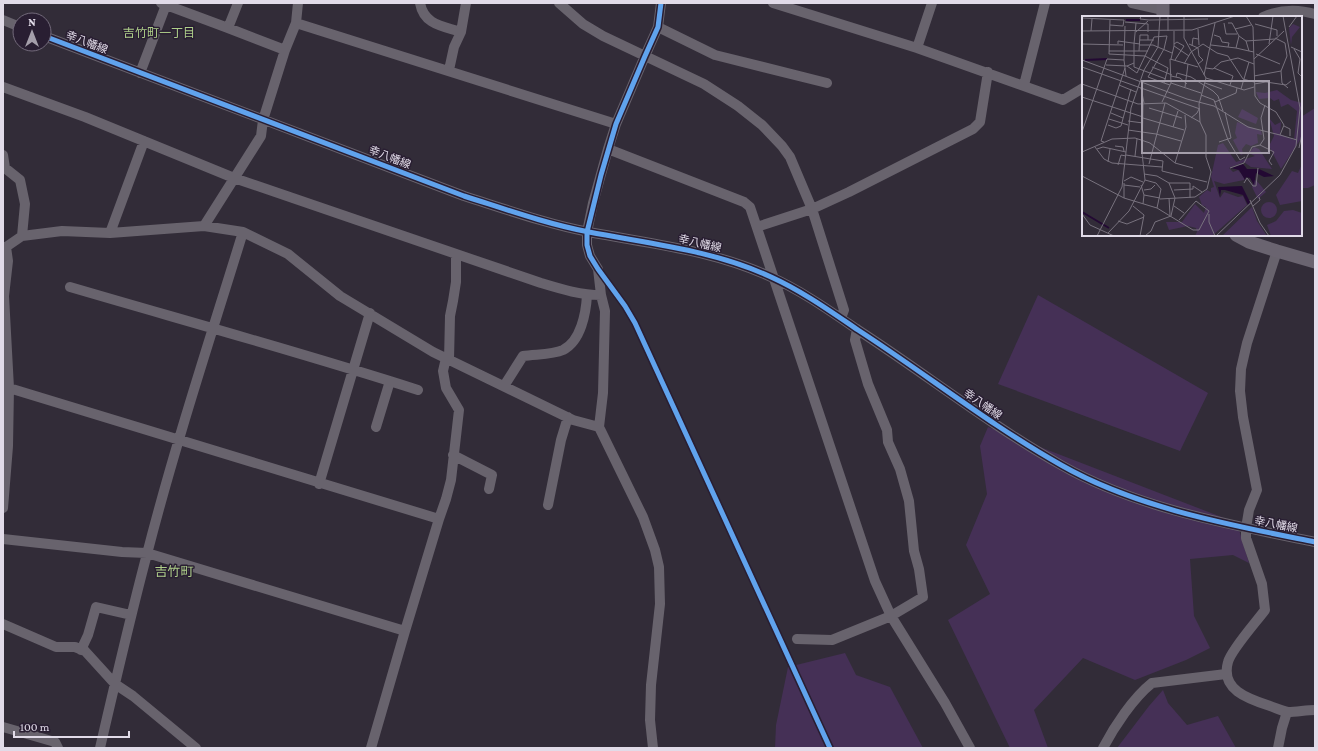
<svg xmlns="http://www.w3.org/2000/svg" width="1318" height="751" font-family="'Crimson Pro','Noto Sans JP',serif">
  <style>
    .green { fill: #453056 }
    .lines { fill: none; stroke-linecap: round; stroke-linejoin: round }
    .minor { stroke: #68636d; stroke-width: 10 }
    .major { stroke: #6a6470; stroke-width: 13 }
    .cycleway-casing { stroke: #291e32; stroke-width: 8 }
    .cycleway { stroke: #60a3ed; stroke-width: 5 }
    .labels { text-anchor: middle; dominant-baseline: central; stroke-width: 3; stroke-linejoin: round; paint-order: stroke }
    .street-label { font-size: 11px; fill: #e1dbe8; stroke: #291e32 }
    .neighbourhood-label { font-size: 12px; fill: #aecf89; stroke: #291e32 }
    .quarter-label { font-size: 13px; fill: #aecf89; stroke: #291e32 }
    .inset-river { fill: none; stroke: #230933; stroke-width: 2 }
    .inset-road { fill: none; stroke: #78727e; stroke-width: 1 }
    .view { fill: #a49eaa; fill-opacity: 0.15; stroke: #a49eaa; stroke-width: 2 }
    .inset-edge { fill: none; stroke: #e1dbe8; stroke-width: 2 }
  </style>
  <rect width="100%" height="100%" fill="#322c38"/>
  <path class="green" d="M1315 108V185L1308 188H1301V117Z
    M1038 295 1208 393 1180 451 998 384Z
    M988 427 1237 523 1249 563 1233 555 1190 559 1194 616 1210 648 1186 660 1135 680 1083 658 1034 710 1048 748H1010L948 620 990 594 966 545 987 494 980 446Z
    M845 653 856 675 890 687 923 748H775L776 725 788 667Z
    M1163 690 1168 703 1187 725 1218 716 1236 748H1117L1149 706Z"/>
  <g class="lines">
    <path class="minor" d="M161 3 228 28
      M238 3 228 28 285 50
      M420 3C424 25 443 26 461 32
      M559 3 583 24 603 36 704 84 738 106 762 125 782 146 790 157 812 209 844 310 841 318
      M773 3 917 48 1063 100 1083 88
      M1132 3 1163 10
      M1263 17C1279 10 1298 9 1315 14
      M3 20 20 27
      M296 23 616 124
      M658 27 715 55 827 83
      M44 36 464 196C505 209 547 224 589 232 651 244 713 250 771 277 802 291 830 311 858 330 926 374 990 425 1061 465 1136 508 1231 525 1315 542
      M917 48 932 3
      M449 70 454 47 461 32 466 3
      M140 73 166 5
      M1024 85 1045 3
      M3 87 85 117 234 178 541 283C561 289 580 295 601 295
      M608 149 744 202 750 207 875 581 891 616 945 703 970 748
      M3 155 5 168 20 180 25 204 22 236
      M204 226 261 136 263 120 285 50 296 23 298 3
      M757 227 812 209 849 192 973 129 980 122 988 72
      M110 233 144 141
      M3 247H6L22 236 62 231 110 233 204 226 243 232 288 254 340 296 433 352 573 420 599 427
      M1277 251 1247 343 1241 369 1240 391 1243 417 1257 490 1249 510 1246 528V538L1262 584 1265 610C1257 621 1231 650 1228 662 1220 690 1249 699 1270 706 1276 708 1282 711 1288 712 1297 712 1306 710 1315 710
      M70 287C186 321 303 353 418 390
      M449 360 450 316 453 301 456 282V254
      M504 386 523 356C535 354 552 355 563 350 581 341 586 313 587 295
      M9 388 439 519
      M376 427 390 381
      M453 455 492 475 489 489
      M319 484 370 313
      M548 505 561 440 568 417
      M3 508 8 446 9 388 4 296 8 261 6 247
      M3 539 122 552 147 553 405 631
      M3 624 56 647H75L85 651 115 684 133 696 196 748
      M797 639 832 640 891 616 923 597 919 569 914 551 909 501 900 469 888 442 887 430 868 384 855 340 857 329
      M81 650 88 635 96 607 131 615
      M3 727 55 742 58 748
      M100 748C115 683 130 618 147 554 175 445 210 339 243 232
      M371 748 405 631 439 519 446 499 451 480 459 410 446 388 443 371 446 358
      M653 748 650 720 651 685 660 604 659 567 655 550 643 517 599 427 603 393 605 311 601 295 598 269 590 256 587 245V232L593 203 608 149 616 124 645 56 658 27 661 3
      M1103 748C1114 727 1133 698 1152 683L1226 674
      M1278 748 1282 728 1287 712"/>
    <path class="major" d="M1163 3V17
      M1236 235 1249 242 1277 251 1315 262"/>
    <g class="cycleway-casing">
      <path id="cycleway" d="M661 3 658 27 645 56 616 124 601 175 587 232V245L590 256 598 269 625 306 635 323 830 748
        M44 36 464 196C505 209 547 224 589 232 651 244 713 250 771 277 802 291 830 311 858 330 926 374 990 425 1061 465 1136 508 1231 525 1315 542"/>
    </g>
    <use href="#cycleway" class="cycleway"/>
  </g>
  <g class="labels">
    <g class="street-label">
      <text transform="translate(87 42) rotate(21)">幸八幡線</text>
      <text transform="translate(390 157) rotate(21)">幸八幡線</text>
      <text transform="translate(700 243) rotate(13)">幸八幡線</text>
      <text transform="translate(983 404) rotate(35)">幸八幡線</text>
      <text transform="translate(1276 524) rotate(11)">幸八幡線</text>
    </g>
    <g class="neighbourhood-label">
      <text x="159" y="33">吉竹町一丁目</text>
    </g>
    <g class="quarter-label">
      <text x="174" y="571">吉竹町</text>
    </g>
  </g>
  <g transform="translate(1082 16)">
    <rect width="220" height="220" fill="#322c38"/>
    <path d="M211 8 218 11 210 21 209 29 207 12ZM195 74 209 84 220 87V121L199 153 187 130 192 120 187 102 193 109 199 106 198 118 212 124 215 95 206 88 199 91 197 83 192 85 188 82 177 83 174 76 183 77ZM160 93 176 102 174 108 156 101ZM155 106 179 115 180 119 175 118 176 127 169 130 164 128 160 133 161 138 159 139 151 124 155 122 153 117ZM141 127 154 146 173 140 167 137 172 131 177 133 190 153 169 151 162 146 147 152 151 156 156 154 163 162 162 164 142 168 132 165 138 182 142 176 156 181 161 180 165 189 130 220H113L115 216 114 212 106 210 87 214 84 206H100L113 188 122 197 124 191 120 189 117 181 125 174 129 176V172L132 171 129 161 136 129ZM220 148V185L198 189 194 179 210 155 216 157ZM172 164 175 165 184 176 176 183 170 171ZM179 194a8 8 0 1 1 16 0a8 8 0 1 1-16 0ZM170 191 175 205 185 220H140ZM211 194 220 197V220H189L185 209 194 205 202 195Z" fill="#453056"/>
    <path d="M161 148 165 153H177L192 160 182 161 174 157 172 169 168 162 164 161 163 164 157 154 149 152ZM160 170 168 186 166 189 161 179 143 174H139L138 181 136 171Z" fill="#230933"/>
    <path class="inset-river" d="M44 4H58M3 44 25 43M0 196 27 212"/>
    <path class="inset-road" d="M59 0 58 3 67 4 126 3M86 0V15M164 0 171 11 173 80 178 87 194 96 202 109 198 119 215 124M0 2 42 4 41 10 28 9M28 4 27 38 63 40M43 6 66 8V16M142 7 144 18H155M146 7H150L157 20 164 25 167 35 172 36M173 8 195 14V20M43 10 42 44 44 60M207 11 215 0M116 13 117 29M153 13 169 9M0 15 110 14 153 0M9 15 10 3M54 16 66 5M132 19 138 21 140 26 147 27 146 31M193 22 203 27 205 40 199 55 200 67 206 72M58 24H72M164 25 193 23M0 28 41 29M36 28V25L58 28M52 28 54 7M92 28 95 26 102 30 93 44M107 28 116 32 117 40 121 44 116 48M187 28 191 0M58 29H71L90 37M129 29 154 32 157 20M92 30 107 40M110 30 111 22 116 23M209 31 220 36M154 32 167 35M212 33 218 43 216 57 220 61M27 35H66M57 35 58 19H66V24M174 38 198 48M63 40 86 52 82 67 88 69M89 43 92 30V15M172 43 202 15M0 44 105 83 132 90 166 111 198 119M52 47V28M102 48 109 36 121 28 135 37 146 40 161 63 172 66M24 49 45 50 52 47V51L84 63M45 50 55 57 72 21 85 20 82 33 66 61 82 67M0 51 118 93M70 51 90 59M124 52 131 53 139 46 156 42 172 48M132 52 151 60 148 69M122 59 133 7M89 60 98 62 105 68M172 60 199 55M94 61 95 57 109 61 131 75 136 80 141 95M124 62 162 74 172 71M89 67 119 77M123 67 140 73M0 68 56 88 84 87 118 106M172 68 184 66 204 69 209 65M37 69 54 76M103 71 106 48M59 72 62 87M159 73 167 46M119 79 132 84 146 124 158 144 163 141M0 81 61 101M80 86 89 67 88 43 116 51M133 86 154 77 155 72M67 92 100 102M29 97 41 102M61 102 102 114M109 102 115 97 117 93M27 103 46 109M46 105 61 107M26 109 34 112 39 110 49 73M202 110 208 113V120M91 111 96 95M46 114 74 118 99 125M0 116 25 43 42 44M22 126 19 125 43 52M137 126 149 122 143 96M178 129 182 123 179 102 183 89M33 130 41 131 42 135M13 131 22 143 30 147 80 151M217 132 220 118M15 133 21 131 44 136M0 136 30 123 53 122 68 127 93 147 111 152M44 139 81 145 80 155 125 166M53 140 55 123M26 146 28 133M93 147 104 111 103 99M67 148 83 87M36 149 39 139 44 140M148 152 162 147 170 131 178 129 192 136 187 145 190 149M62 158 75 160 87 167 93 182 89 200 73 206 69 215 63 220M0 160 42 182 75 192 111 214H117L127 195M63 164 74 167 79 173 75 192M42 165 49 161 61 166M42 167V182M87 167H108V182M162 167 165 162 171 170H174L176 152M42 169 58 171M59 169 62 179 61 188M62 174 69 173 73 169M92 174 111 173V170L120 176M62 179 78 182M87 182 88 199M78 183 113 181 125 173 129 156 124 141V119L118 106 117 88 124 62 102 22V0M168 184 178 207 187 220M114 185 127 195M51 190 62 199 58 220M92 190 102 197M171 190 178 184 177 181M0 198 8 209 32 220M127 198V206L133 220M97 204 114 185M36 205 45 208 62 201M26 217 47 195 63 164 60 137 61 88M15 220 40 171 49 92 62 54 76 31 78 0M134 220 198 159 214 130 218 92 201 0"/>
    <path class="view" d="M60 65H187V137H60Z"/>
    <rect width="220" height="220" class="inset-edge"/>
  </g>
  <rect width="1318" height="751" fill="none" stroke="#e1dbe8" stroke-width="8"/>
  <g transform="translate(32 32)"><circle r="19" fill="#291e32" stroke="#736a7b"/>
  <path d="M0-3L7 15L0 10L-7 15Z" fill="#a49eaa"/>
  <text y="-6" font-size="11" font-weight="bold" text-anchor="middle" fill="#e1dbe8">N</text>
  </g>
  <path d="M14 731v6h115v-6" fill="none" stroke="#e1dbe8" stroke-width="2"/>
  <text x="20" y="731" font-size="12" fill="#e1dbe8" stroke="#291e32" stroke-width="3" paint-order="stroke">100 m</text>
</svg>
